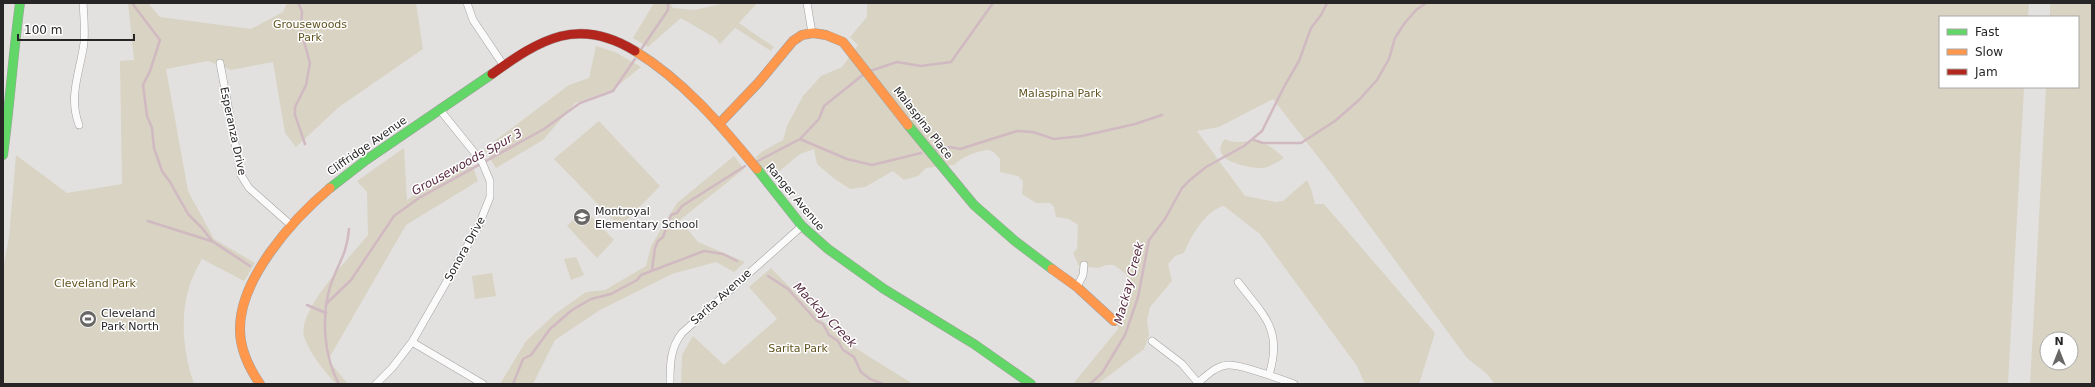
<svg xmlns="http://www.w3.org/2000/svg" width="2095" height="387" font-family="'DejaVu Sans',sans-serif">
  <style>
    .green { fill: #d8d3c3; fill-rule: evenodd }
    .lines { fill: none; stroke-linecap: round; stroke-linejoin: round }
    .stream { stroke: #d1b9c2; stroke-width: 2.5 }
    .street-casing { stroke: #a2a09f; stroke-width: 8 }
    .fast-casing { stroke: #a2a09f; stroke-width: 10 }
    .slow-casing { stroke: #a2a09f; stroke-width: 10 }
    .jam-casing { stroke: #a2a09f; stroke-width: 10 }
    .street { stroke: #fbfafa; stroke-width: 7 }
    .fast { stroke: #63d668; stroke-width: 9 }
    .slow { stroke: #ff974d; stroke-width: 9 }
    .jam { stroke: #b3261e; stroke-width: 9 }
    .labels { text-anchor: middle; dominant-baseline: central; stroke-width: 3; stroke-linejoin: round; paint-order: stroke }
    .park-label { font-size: 11px; fill: #60531f; stroke: #fff }
    .street-label { font-size: 11px; fill: #272525; stroke: #fff }
    .poi-label { font-size: 11px; fill: #272525; stroke: #fff; text-anchor: start }
    .water-label { font-size: 12px; font-style: italic; fill: #572a3f; stroke: #fff }
  </style>
  <rect width="100%" height="100%" fill="#e3e1df"/>
  <path class="green" d="M128 3H148L160 17 251 29 283 12 287 3H416L423 49 339 107 296 147 285 133 273 62 231 70 208 61 166 69 188 191 214 239 255 263 244 281 202 259C178 297 180 343 194 384H3V269L9 237 16 155 67 193 122 184 120 61 134 60Z
    M654 3H670L673 8 694 10 726 3H757L739 23 774 47 771 51 735 28 720 44 715 38 681 18 648 47 633 38Z
    M867 3H2029L2028 17H1940V87H2024L2008 384H1495L1487 374 1467 358 1333 176 1273 99 1219 127 1197 131 1245 196 1276 202 1283 201 1307 180 1311 189 1315 204H1324L1435 333 1419 384H1365L1357 366 1260 234 1224 206C1207 209 1190 237 1184 253L1175 256 1168 264 1172 281 1150 307 1147 320 1149 335 1144 349 1098 384H1073L1118 329 1117 316 1125 303 1127 275 1114 265H1106L1099 268 1079 266 1073 253 1077 249 1078 225 1069 219 1056 217 1054 207 1050 203H1036L1022 194 1023 181 1018 176 1000 172V159C997 155 993 150 987 150 977 151 960 158 954 165L926 168 918 176 904 180 893 171 865 187 850 189 832 177 817 164 814 149 800 154 776 174C764 171 758 170 756 157L763 151 783 140 787 126 803 96 821 76 842 67 858 45 850 37 867 17Z
    M2050 3H2092V384H2030L2046 87H2078V17H2050ZM2047 339H2071V363H2047Z
    M596 46 615 52 641 67 612 90 575 103 543 140 496 168 484 149 569 85 589 78Z
    M599 121 660 186 620 227 554 159Z
    M1225 139C1233 144 1244 141 1254 141 1267 142 1275 150 1284 158 1277 162 1269 168 1261 168 1247 168 1207 160 1225 139Z
    M404 148 407 200 466 160 474 170 478 181 406 225 328 360 348 384H336C323 369 310 355 304 336 297 310 352 255 368 235L367 192 357 181Z
    M734 156 744 169 680 220 698 242 745 262 734 272 716 262 672 274 600 310 555 340 533 384H500L526 341 555 314 586 292 605 290 646 266 651 246 677 203Z
    M584 209 614 240 597 258 567 226Z
    M576 257 584 275 571 280 564 259Z
    M771 268 830 328 849 344 913 384H681L682 355 693 336 724 365 777 319 749 287Z
    M492 273 496 296 475 299 472 276Z"/>
  <g class="lines">
    <path class="stream" d="M132 3 160 40 150 71 143 85 147 116 152 128 154 148 162 171 170 182 188 214 202 228 212 241 250 266
      M298 3 302 11 301 31 310 63 306 85 295 107V115L305 144
      M642 48 668 10V4
      M870 71 897 62 921 66 951 62 993 3
      M800 139 847 159 872 165 921 153
      M1254 140 1263 143H1301L1335 121 1359 100 1377 80 1389 59 1395 38 1404 24 1416 10 1426 3
      M936 150 950 147 960 149 1017 131 1033 132 1054 139 1082 136 1135 124 1162 115
      M758 161 800 139 819 119 824 106 864 74
      M148 221 211 241
      M652 270 655 248 658 241 663 237 671 215 677 213 682 206 745 166
      M768 276 788 289 817 321 823 324 829 335 838 341 843 350 854 357 861 372 870 379 883 384
      M326 304 351 280 394 216 419 198 544 129 580 103 613 91 635 59
      M307 305 326 313
      M339 384C324 357 321 318 330 287 337 265 347 255 349 229
      M513 384 523 359 531 355 550 329 572 310 591 299 611 294 637 280 641 275 704 251 723 254 737 261
      M1090 384 1102 373 1125 335 1138 297 1149 240 1165 219 1182 188 1190 180 1206 167 1244 146 1262 131 1285 85 1299 61 1311 28 1321 15 1327 3"/>
    <g class="street-casing">
      <path id="street" d="M467 3 473 20 504 66
        M807 3 812 33
        M220 63 241 175 249 188 292 226
        M79 125C68 96 80 72 84 43 85 30 84 16 83 3
        M1238 282C1264 316 1283 329 1269 375
        M1077 287 1083 275 1084 265
        M1152 341 1182 364 1199 384
        M412 342 483 384
        M1199 382C1207 375 1216 366 1228 365 1241 364 1280 379 1294 384
        M376 384 392 368 412 342 478 227 490 197V181L482 162 440 110
        M670 384C670 365 670 348 682 333L802 226"/>
    </g>
    <g class="fast-casing">
      <path id="fast" d="M908 125 974 205 1015 241 1052 269
        M3 155C10 104 13 54 20 3
        M757 169 802 226 828 249 884 289 974 344 1031 384
        M330 188 366 160 492 74"/>
    </g>
    <g class="slow-casing">
      <path id="slow" d="M635 51C684 81 721 125 757 169
        M719 124 759 82 793 41 802 35 813 33 826 35 843 42 908 125
        M1052 269 1077 287 1114 321
        M260 384C249 368 240 350 240 330 239 279 293 219 330 188"/>
    </g>
    <g class="jam-casing">
      <path id="jam" d="M492 74C541 39 578 16 635 51"/>
    </g>
    <use href="#street" class="street"/>
    <use href="#fast" class="fast"/>
    <use href="#slow" class="slow"/>
    <use href="#jam" class="jam"/>
  </g>
  <defs>
    <g id="school-disc" transform="scale(0.9)"><circle r="9.5" fill="#696766" stroke="#fff"/><path d="M0-5L7-2L0 1L-7-2ZM-4 1L0 2.5L4 1V4Q0 6-4 4Z" fill="#fff"/></g>
    <g id="stadium-disc" transform="scale(0.9)"><circle r="9.5" fill="#696766" stroke="#fff"/><path d="M0-5a6.5 5 0 1 0 0 10a6.5 5 0 1 0 0-10ZM-3.5-1.8h7v3.6h-7Z" fill="#fff"/></g>
  </defs>
  <g fill-rule="evenodd">
    <use href="#school-disc" x="582" y="217"/>
    <use href="#stadium-disc" x="88" y="319"/>
  </g>
  <g class="labels">
    <g class="park-label">
      <text x="310" y="24">Grousewoods<tspan x="310" dy="13">Park</tspan></text>
      <text x="1060" y="93">Malaspina Park</text>
      <text x="95" y="283">Cleveland Park</text>
      <text x="798" y="348">Sarita Park</text>
    </g>
    <g class="street-label">
      <text transform="translate(923 123) rotate(52)">Malaspina Place</text>
      <text transform="translate(233 131) rotate(78)">Esperanza Drive</text>
      <text transform="translate(367 146) rotate(-35)">Cliffridge Avenue</text>
      <text transform="translate(795 197) rotate(50)">Ranger Avenue</text>
      <text transform="translate(465 249) rotate(-61)">Sonora Drive</text>
      <text transform="translate(721 297) rotate(-42)">Sarita Avenue</text>
    </g>
    <g class="poi-label">
      <text x="595" y="211">Montroyal<tspan x="595" dy="13">Elementary School</tspan></text>
      <text x="101" y="313">Cleveland<tspan x="101" dy="13">Park North</tspan></text>
    </g>
    <g class="water-label">
      <text transform="translate(467 162) rotate(-29)">Grousewoods Spur 3</text>
      <text transform="translate(1129 283) rotate(-75)">Mackay Creek</text>
      <text transform="translate(825 315) rotate(46)">Mackay Creek</text>
    </g>
  </g>
  <rect width="2095" height="387" fill="none" stroke="#272525" stroke-width="8"/>
  <rect x="1939" y="16" width="140" height="72" fill="#ffffff" stroke="#a9a8a8"/>
  <rect x="1947" y="29" width="20" height="6" fill="#63d668" stroke="#a9a8a8"/>
  <text x="1975" y="36" font-size="12" fill="#272525">Fast</text>
  <rect x="1947" y="49" width="20" height="6" fill="#ff974d" stroke="#a9a8a8"/>
  <text x="1975" y="56" font-size="12" fill="#272525">Slow</text>
  <rect x="1947" y="69" width="20" height="6" fill="#b3261e" stroke="#a9a8a8"/>
  <text x="1975" y="76" font-size="12" fill="#272525">Jam</text>
  <g transform="translate(2059 351)"><circle r="19" fill="#ffffff" stroke="#a9a8a8"/>
  <path d="M0-3L7 15L0 10L-7 15Z" fill="#696766"/>
  <text y="-6" font-size="11" font-weight="bold" text-anchor="middle" fill="#272525">N</text>
  </g>
  <path d="M18 34v6h116v-6" fill="none" stroke="#272525" stroke-width="2"/>
  <text x="24" y="34" font-size="12" fill="#272525" stroke="#ffffff" stroke-width="3" paint-order="stroke">100 m</text>
</svg>
